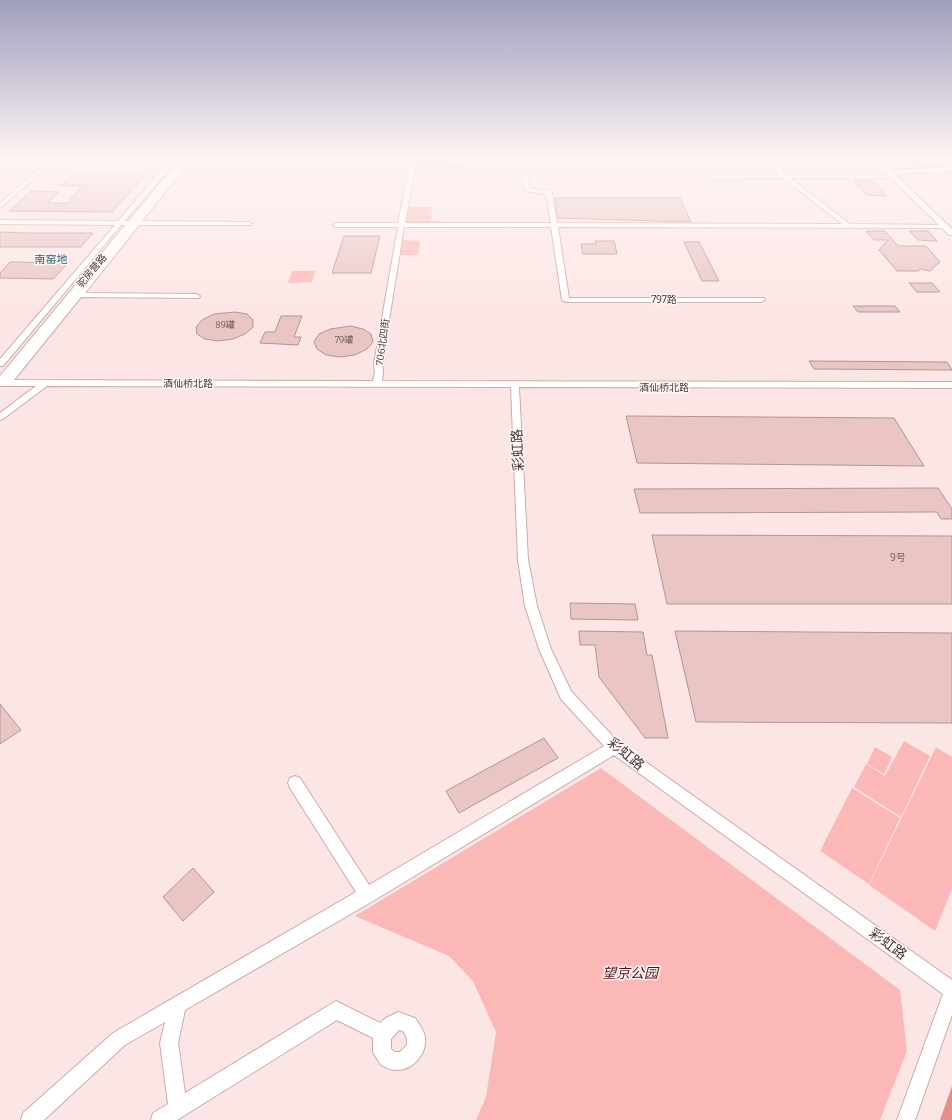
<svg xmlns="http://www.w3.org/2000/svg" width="952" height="1120" font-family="Bitter,'Noto Sans SC',serif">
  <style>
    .green { fill: #fcb8b6 }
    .forest { fill: #e58f8d }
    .building { fill: #e9c6c4; stroke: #b49392 }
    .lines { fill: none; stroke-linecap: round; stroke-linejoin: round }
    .minor-casing { stroke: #ccaaa8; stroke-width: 2 }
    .major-casing { stroke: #ccaaa8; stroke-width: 2 }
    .minor { fill: #fff; fill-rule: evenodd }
    .major { fill: #fff; fill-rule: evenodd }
    .labels { text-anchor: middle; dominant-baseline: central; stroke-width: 3; stroke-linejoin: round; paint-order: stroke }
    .far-number-label { font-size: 9px; fill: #705c5b }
    .far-street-label { font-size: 10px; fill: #473838; stroke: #fff7f7 }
    .number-label { font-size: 10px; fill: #705c5b }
    .far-neighbourhood-label { font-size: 11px; fill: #276067; stroke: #fff7f7 }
    .near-street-label { font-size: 14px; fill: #473838; stroke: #fff7f7 }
    .near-park-label { font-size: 14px; font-style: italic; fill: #590d16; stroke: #fff7f7 }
  </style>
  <rect width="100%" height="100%" fill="#fce6e5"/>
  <path class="green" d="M409 207H432L431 220H439V224H406Z
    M403 240 420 241 418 255H400Z
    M292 271H315L312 282 288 283Z
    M904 741 930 756 901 817 854 787 866 764 885 776Z
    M875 747 892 757 884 774 867 764Z
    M936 747 952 757V889L935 931 869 885Z
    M601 768 900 990 907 1051 880 1120H476L486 1097 496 1032 473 981 449 956 355 916Z
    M852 788 900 818 869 884 820 851Z"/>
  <path class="forest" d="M952 1086V1120H940Z"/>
  <path class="building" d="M421 159H465V167L420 166Z
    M910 159H931L939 166H917Z
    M73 174H146L112 212 9 211 31 191 59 192 47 203H67L83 186H60Z
    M854 181H873L887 196 867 195Z
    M554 198H680L691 222 558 218Z
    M866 231H885L898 246H926L940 262 930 271 921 269 918 271H897L879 250 888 240H874Z
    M909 231H928L937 241 918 240Z
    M0 232 27 233H93L81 247H0Z
    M344 236H380L371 273H332Z
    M595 241H614L617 254H583L581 244H596Z
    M684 242H699L719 281H702Z
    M10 262 68 263 53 279 0 278V273Z
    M909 283H932L940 292H917Z
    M853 306H895L900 312H858Z
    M235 312 247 314 253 320V327L245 334 233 339 218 341 205 339 197 334 196 327 202 320 214 314Z
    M281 316H302L294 337H301L298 345 260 343 265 332H275Z
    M351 326 363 329 371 334 373 342 367 349 355 355 340 357 326 355 317 349 314 342 319 334 330 329Z
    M809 361 947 362 952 370 814 369Z
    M626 416 894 418 924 466 637 463Z
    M938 488 952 509V519H941L937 512 640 513 634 489Z
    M652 535 952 536V604H667Z
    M570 603 635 604 638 620 571 619Z
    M579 631 643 632 647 655H652L668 738H645L599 677 595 645H580Z
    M675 631 952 633V723L696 722Z
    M0 704 21 730 0 744Z
    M544 738 558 758 459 813 446 791Z
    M193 868 214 892 183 921 163 897Z"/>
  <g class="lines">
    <g class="minor-casing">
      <path id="minor" d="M51 159H57L0 208V203Z
        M171 159H177L125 221H135L186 159H192L142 221 249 222 252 224 251 225H139L85 293 196 294 200 296 199 298 81 297 14 380 373 381 375 372 374 364 398 227H336L333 225 336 223H398L411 159H417L405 223H551L546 194 525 191 522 176 525 174 528 176 530 189 549 190 552 192 557 223 842 224 783 178 712 179 709 177 712 175H780L768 159H774L786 175H895V177L893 178H790L850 224 946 225 947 226 944 228 558 227 569 298H764L765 300 761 302H566L562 300 551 227H404L382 364 383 372 382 381 952 382V388L519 387 528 560 537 606 551 649 571 691 619 743 952 980V1015L915 1120H897L943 994 614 755 373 901 185 1010 178 1043 185 1093 336 1001 380 1023 386 1018 398 1012 415 1018C419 1024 424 1031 425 1037 427 1054 413 1071 395 1070 391 1070 385 1067 381 1065L373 1052V1038L337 1020 177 1120H151L153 1113 168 1104 160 1043 165 1022 125 1045 44 1120H21L23 1113 113 1033 356 892 290 788 288 783 290 778 295 776 300 778 369 885 604 746 561 699 539 649 525 606 518 560 511 387 47 386 3 419 0 420V413L36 386H0V380H6L74 297 71 295 72 293H77L132 225H121L3 366H0V359L115 225 0 224V220L118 221ZM399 1030 403 1031 407 1038V1045L400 1052H395L391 1049V1039Z
        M952 167V171L897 174 894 172 897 170Z"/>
    </g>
    <g class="major-casing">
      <path id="major" d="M180 159H187L4 385 0 386V376Z
        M872 159H879L952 229V235H949Z"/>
    </g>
    <use href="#minor" class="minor"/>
    <use href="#major" class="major"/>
  </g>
  <linearGradient id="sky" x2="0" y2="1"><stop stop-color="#9f9ebd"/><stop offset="0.5" stop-color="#fef4f3"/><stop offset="1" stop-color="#fef4f3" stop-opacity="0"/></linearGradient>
  <rect width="952" height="316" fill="url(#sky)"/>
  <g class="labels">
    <g class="far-number-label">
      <text x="225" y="325">89罐</text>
      <text x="344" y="340">79罐</text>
    </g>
    <g class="far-street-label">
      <text transform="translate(92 271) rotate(-50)">驼房营路</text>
      <text x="664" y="300">797路</text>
      <text transform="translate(383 342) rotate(-82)">706北四街</text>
      <text x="188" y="384">酒仙桥北路</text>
      <text x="664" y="388">酒仙桥北路</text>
    </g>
    <g class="number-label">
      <text x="898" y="558">9号</text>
    </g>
    <g class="far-neighbourhood-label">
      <text x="51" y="259">南窑地</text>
    </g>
    <g class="near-street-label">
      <text transform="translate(518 450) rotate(-93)">彩虹路</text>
      <text transform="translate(626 754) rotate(39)">彩虹路</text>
      <text transform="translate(888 944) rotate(36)">彩虹路</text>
    </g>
    <g class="near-park-label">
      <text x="630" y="973">望京公园</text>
    </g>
  </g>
</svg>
